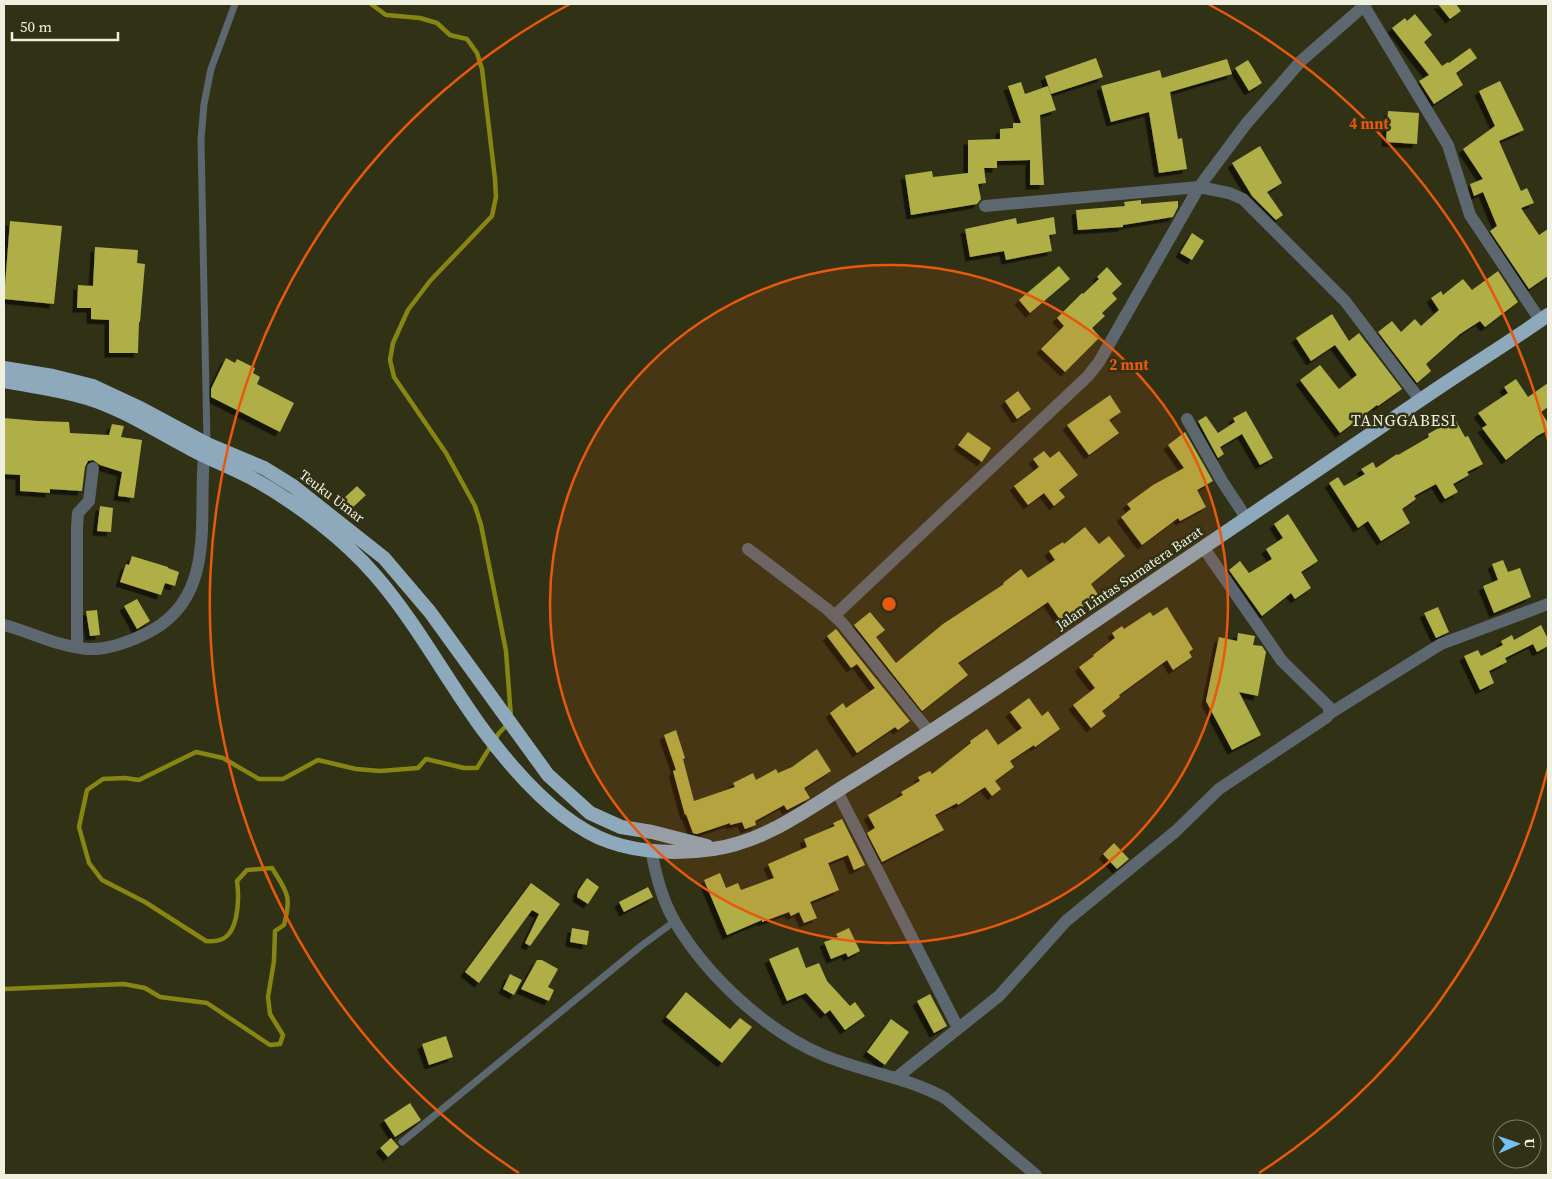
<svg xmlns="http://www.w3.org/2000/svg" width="1552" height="1179" font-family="'Source Serif 4',serif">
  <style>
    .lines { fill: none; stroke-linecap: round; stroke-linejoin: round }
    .stream { stroke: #888612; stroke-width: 4.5 }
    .building { fill: #afae47; filter: url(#shadow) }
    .service { stroke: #5c6770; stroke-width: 7 }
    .minor { stroke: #5c6770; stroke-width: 12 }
    .trunk { stroke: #8ea8bc; stroke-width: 14 }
    .ring { fill: none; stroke: #e8590c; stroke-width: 2.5 }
    .labels { text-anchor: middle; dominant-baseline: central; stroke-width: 5; stroke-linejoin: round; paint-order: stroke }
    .street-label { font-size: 14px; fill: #f0f0e0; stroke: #313116 }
    .quarter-label { font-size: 16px; letter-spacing: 1px; fill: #f0f0e0; stroke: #313116 }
    .centre { fill: #e8590c; stroke: #313116; stroke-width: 2.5 }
    .ring-label { font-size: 15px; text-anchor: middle; font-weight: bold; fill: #e8590c; stroke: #313116; stroke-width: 5; stroke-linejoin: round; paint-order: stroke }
  </style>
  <defs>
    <filter id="shadow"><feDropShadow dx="-4.5" dy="4.5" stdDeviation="0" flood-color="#0009"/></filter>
  </defs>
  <rect width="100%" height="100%" fill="#313116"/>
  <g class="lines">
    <path class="stream" d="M371 4 386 15 420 18 437 23 450 35 467 39 477 53 482 69 495 179 496 197 492 216 430 281 408 310 393 343 390 360 394 377 446 453 475 506 481 525 506 651 511 718
      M4 989 124 984 145 988 160 997 207 1003 270 1045 280 1044 283 1035 270 1014 268 997 274 961 275 931 284 925C292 896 287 892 272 868L247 870 237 881C239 895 239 923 228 935 222 941 214 942 206 941L145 902 102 880 89 863 79 827 87 790 103 779 125 778 139 780 196 752 223 758 259 779H283L318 760 356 769 380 771 418 768 426 759 464 768H477L499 733 508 724"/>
  </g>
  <path class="building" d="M1438 4H1456L1461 11 1450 19Z
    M1415 14 1432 35 1424 42 1442 66 1448 62 1449 63 1470 48 1477 58 1456 73 1463 85 1434 104 1419 81 1429 75 1392 28 1405 18 1407 21Z
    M1096 58 1103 77 1051 94 1045 76Z
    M1227 59 1232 74 1170 92 1178 139 1182 138 1187 169 1159 173 1149 112 1111 122 1101 86 1160 70 1162 78Z
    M1248 60 1262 83 1249 91 1235 68Z
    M1500 81 1524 130 1499 141 1521 191 1527 188 1534 203 1521 208 1539 235 1548 229V276L1529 289 1490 231 1497 226 1483 192 1474 196 1470 184 1483 179 1463 149 1495 126 1479 91Z
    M1021 82 1025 94 1048 86 1056 110 1040 115 1044 185H1030V160L997 161V168H984L986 183 978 184 981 199 977 204 911 215 905 175 932 171 933 177 968 173V140L1000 139V129L1013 128V123H1021L1008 86Z
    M1388 111 1419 113 1417 144 1386 142Z
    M1260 146 1282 183 1267 192 1283 215 1276 220 1252 196 1232 163Z
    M1141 200V204L1178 201V207L1173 217 1123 225V227L1078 230 1076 210 1125 206 1124 202Z
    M1054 217 1056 234 1049 235 1052 251 1006 260 1004 251 970 257 965 229 1016 218 1017 224Z
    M10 221 62 226 54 304 4 299Z
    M1192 233 1204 241 1192 260 1180 253Z
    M95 247 138 250 137 263 145 264 140 322H139L138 353H109V320L91 319V308H77L78 285 93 286Z
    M1059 266 1070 279 1030 313 1019 300Z
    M1107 267 1122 284 1112 293 1117 299 1102 313 1105 316 1092 328 1100 337 1065 372 1041 349 1064 326 1057 318 1082 293 1083 294 1099 279 1097 277Z
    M1498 271 1518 302 1485 327 1480 321 1460 334 1426 364 1431 371 1417 383 1378 332 1392 321 1401 332 1415 319 1421 326 1439 310 1431 298 1441 291 1443 295 1463 279 1472 290Z
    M1332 314 1349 341 1359 333 1402 389 1378 406 1377 405 1340 433 1300 380 1320 365 1339 389 1357 375 1335 345 1311 361 1296 338Z
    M226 358 235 363 237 359 255 368 253 373 260 377 257 384 294 403 280 432 211 397V389Z
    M1516 379 1528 397 1548 383V407L1541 412 1548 423V430L1537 436 1506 460 1482 428 1487 425 1478 413 1508 393 1504 387Z
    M1018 391 1031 409 1017 419 1005 401Z
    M1110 395 1121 412 1109 420 1119 433 1089 455 1067 425Z
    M1246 411 1273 458 1260 465 1242 434 1220 447 1224 454 1218 458 1198 421 1206 416 1218 433 1235 422 1233 418Z
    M1451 412 1465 437 1468 436 1483 464 1467 472 1469 475 1453 484 1458 492 1445 499 1436 484 1414 496 1416 499 1402 509 1410 523 1381 541 1368 521 1358 528 1329 483 1338 477 1344 486 1365 474 1361 469 1373 462 1376 468 1397 454 1398 455 1429 437 1428 434 1444 425 1440 417Z
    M4 418 38 421 69 422 70 433 109 435 112 424 124 426 121 437 142 440 134 498 118 496 122 472 100 465 93 460 88 461 85 467 82 491 50 489V493L20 491V475L4 474Z
    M968 432 991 448 982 462 958 445Z
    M1185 432 1213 481 1197 490 1206 507 1180 521 1178 518 1142 545 1121 517 1131 509 1127 504 1153 485 1184 468 1168 445Z
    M1044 451 1050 458 1059 451 1078 475 1059 490 1065 497 1054 506 1044 493 1028 505 1014 486 1039 467 1033 459Z
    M357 486 366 495 350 510 341 501Z
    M100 506 113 508 111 532 97 531Z
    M1288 514 1318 561 1301 572 1311 588 1295 599 1291 593 1262 616 1229 570 1240 561 1249 573 1272 559 1266 549 1283 538 1274 524Z
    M1085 527 1099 544 1109 536 1125 556 1091 584 1099 596 1061 621 1048 602 958 663 968 675 922 711 854 625 870 612 885 630 876 637 896 663 943 624 1004 584 1003 583 1021 569 1028 578 1055 560 1049 551 1063 542 1064 544Z
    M132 556 168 567V568L179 572 175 586 165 583 161 595 120 582 126 564 129 565Z
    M1503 560 1508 572 1520 568 1531 597 1494 613 1483 586 1498 580 1492 564Z
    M137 599 150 621 137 629 124 606Z
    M1167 607 1193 649 1189 652 1192 657 1173 670 1167 660 1119 695 1120 697 1102 711 1106 716 1091 728 1073 705 1095 688 1079 667 1094 656 1093 655 1115 638 1112 633 1122 626 1124 629 1150 612 1153 616Z
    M1438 607 1449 632 1436 638 1424 613Z
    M97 610 100 635 90 636 86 611Z
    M1541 625 1548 639V646L1537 652 1533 644 1505 658 1507 662 1489 671 1494 683 1480 690 1464 656 1478 650 1481 656 1503 645 1501 641 1512 635 1514 640Z
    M836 629 910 721 898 730 895 727 857 753 830 713 843 703 846 708 875 688 857 664 851 668 827 636Z
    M1238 633 1255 636 1253 645 1262 646 1266 652 1258 696 1239 692 1261 735 1232 750 1206 701 1219 637 1237 641Z
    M1029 698 1042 716 1048 711 1060 729 1035 747 1034 745 1010 761 1014 767 995 781 1001 789 992 796 985 787 958 805 957 803 935 815 944 830 882 862 867 833 875 828 868 815 903 795 901 792 920 781 918 777 930 771 932 774 971 743 970 741 987 729 998 745 1022 728 1010 712Z
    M676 730 685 758 683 759 694 801 735 787 733 783 753 773 756 780 776 769 778 773 792 767 817 749 831 771 804 788 810 798 787 810 784 805 755 821 756 825 745 829 742 822 730 825V823L697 834 693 833 686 814 685 815 673 771 676 770 664 735Z
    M842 819 865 865 854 870 848 855 828 863 839 890 810 902 817 918 804 923 799 912 791 916 789 912 762 922V920L727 935 704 880 720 873 726 888 738 883 741 890 774 878 768 864 807 847 804 839 835 826 833 823Z
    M1114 843 1129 859 1117 869 1103 854Z
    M587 878 599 887 588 904 577 897 578 891Z
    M531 883 560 904 530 946 525 943 539 914 532 910 479 983 465 972Z
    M648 887 653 897 624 912 619 902Z
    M572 928 589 931 587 945 570 942Z
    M849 928 860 951 848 957 846 953 831 959 824 942 838 937 836 934Z
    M798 947 806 968 819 963 827 981 850 1006 855 1002 865 1016 845 1030 830 1010 825 1014 806 993 787 1001 769 959Z
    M537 960H542L558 969 548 987 554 990 549 1001 521 989Z
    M510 974 522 980 514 995 503 989Z
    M686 992 730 1029 740 1018 752 1027 722 1063 666 1017Z
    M930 994 947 1026 934 1033 917 1001Z
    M891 1019 909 1032 885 1065 867 1052Z
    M446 1036 453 1057 429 1065 422 1044Z
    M410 1103 421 1120 395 1137 384 1120Z
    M391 1138 399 1147 388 1157 380 1148Z"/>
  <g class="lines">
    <path class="service" d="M207 443 201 140 204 104 211 69 235 4
      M402 1142 641 946 675 921"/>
    <path class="minor" d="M1366 4 1301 61 1246 124 1199 187 1229 193 1243 199 1345 301 1420 400
      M1364 6 1448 145 1470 215 1540 320
      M1187 419 1222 481 1247 519
      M748 549 827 609 842 623 930 733
      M834 616 1088 376 1099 362 1199 187 985 206
      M4 625C31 632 59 647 88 649 107 650 126 643 143 635 218 601 198 522 204 456
      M77 647V527L78 513 89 501 93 468
      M1329 714 1441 644 1548 604
      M837 791 958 1028
      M651 850C656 875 662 900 675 922 707 976 766 1031 823 1055 863 1072 907 1077 945 1098L1036 1175
      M896 1078 999 996 1066 921 1176 831 1219 789 1327 717 1329 714V707L1282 661 1203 547"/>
    <path class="trunk" d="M4 368 53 376 93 386 138 407 207 444 264 468 293 486 384 558 430 612 548 775 590 813 621 827 652 832 707 846
      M4 381C32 386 60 390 87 398 123 409 156 431 189 448 211 460 235 469 257 481 299 505 344 539 375 575 416 622 447 681 484 731 514 771 561 825 610 842 641 853 680 854 713 849 764 842 806 810 848 784 913 744 976 702 1038 660 1166 573 1294 485 1422 399 1464 370 1507 344 1548 315"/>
  </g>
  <circle cx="889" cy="604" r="339" fill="#e8590c" fill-opacity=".12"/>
  <g class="ring">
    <circle cx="889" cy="604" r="339"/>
    <path d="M1548 768A679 679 0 0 1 1259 1173M519 1173A679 679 0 0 1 570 4M1208 4A679 679 0 0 1 1548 440"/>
  </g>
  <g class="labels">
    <g class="street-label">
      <text transform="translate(332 496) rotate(37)">Teuku Umar</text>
      <text transform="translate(1129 578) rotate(-34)">Jalan Lintas Sumatera Barat</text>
    </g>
    <g class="quarter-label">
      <text x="1404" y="420">TANGGABESI</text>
    </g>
  </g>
  <circle cx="889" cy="604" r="8" class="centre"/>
  <g class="ring-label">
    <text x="1369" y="129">4 mnt</text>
    <text x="1129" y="370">2 mnt</text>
  </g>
  <rect width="1552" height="1179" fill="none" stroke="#f0f0e0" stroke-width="10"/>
  <g transform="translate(1517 1144) rotate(88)"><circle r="24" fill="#313116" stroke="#7d7d67"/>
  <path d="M0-4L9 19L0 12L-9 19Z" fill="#75c0f6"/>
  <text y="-8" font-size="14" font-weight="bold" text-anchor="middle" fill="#f0f0e0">U</text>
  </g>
  <path d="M12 32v8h106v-8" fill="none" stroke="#f0f0e0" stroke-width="2.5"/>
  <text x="20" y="32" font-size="15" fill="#f0f0e0" stroke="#313116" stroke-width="4" paint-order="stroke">50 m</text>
</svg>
